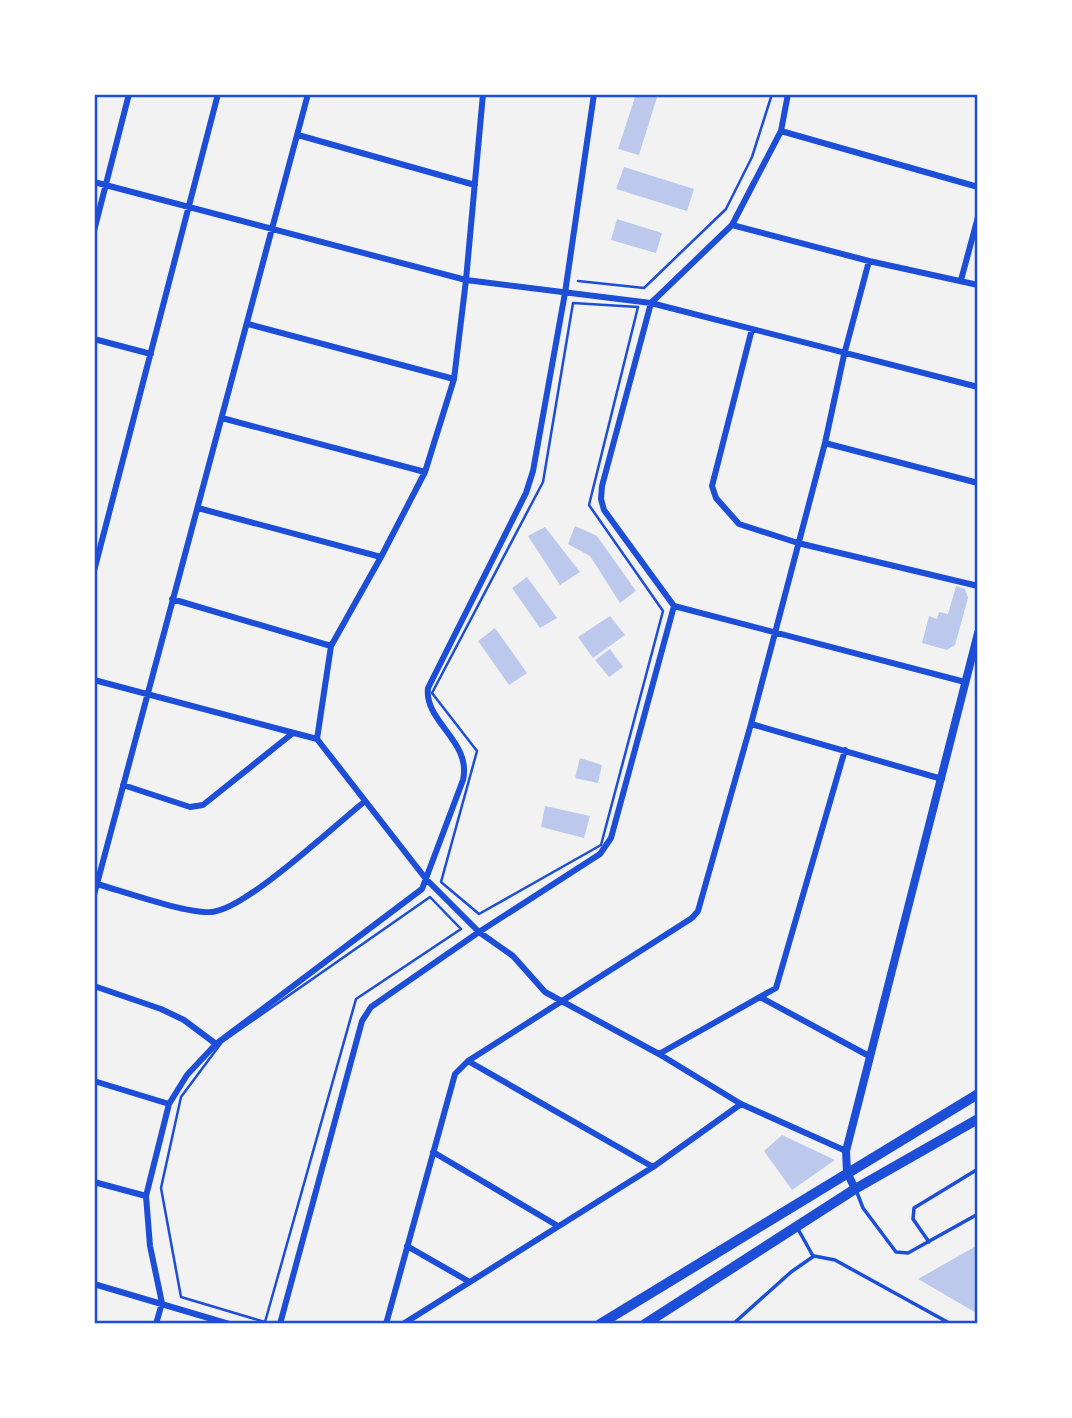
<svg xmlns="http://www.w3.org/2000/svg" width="1072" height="1418" font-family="'Public Sans',sans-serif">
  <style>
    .building { fill: #bdc9ec }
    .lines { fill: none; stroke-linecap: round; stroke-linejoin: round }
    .path { stroke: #1d4ed8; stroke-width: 2.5 }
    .service { stroke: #1d4ed8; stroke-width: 3.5 }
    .minor { stroke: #1d4ed8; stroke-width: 6 }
    .tertiary { stroke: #1d4ed8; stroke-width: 8 }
    .primary { stroke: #1d4ed8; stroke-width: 10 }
    .neatline { fill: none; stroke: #1d4ed8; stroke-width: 2.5 }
  </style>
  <rect width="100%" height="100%" fill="#f2f2f2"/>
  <path class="building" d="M636 94H658L639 155 618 149Z
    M624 167 694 189 687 211 616 189Z
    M617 219 662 233 656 253 611 240Z
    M575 526 597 536 636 591 620 603 590 556 568 544Z
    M545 527 580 572 560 585 528 536Z
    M527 577 557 618 540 628 512 588Z
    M956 586 965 589 968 598 955 645 947 650 922 643 929 616 937 619 939 612 948 614Z
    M610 616 625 635 593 658 578 637Z
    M495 628 527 673 509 685 478 641Z
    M610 649 623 667 609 677 595 660Z
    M580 758 602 765 598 783 575 778Z
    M545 806 590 816 584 838 541 827Z
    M782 1135 835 1160 792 1190 764 1151Z
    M978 1245V1314L918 1279Z"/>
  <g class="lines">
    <path class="path" d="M578 281 644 288 726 209 752 157 772 94
      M573 303 638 307 589 505 663 611 601 845 479 914 441 882 477 751 432 693 543 482Z
      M430 897 461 929 356 999 265 1322 181 1297 161 1188 181 1097 222 1042Z"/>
    <path class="service" d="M856 1190 863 1208 896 1252 908 1253 978 1214
      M798 1229 813 1256
      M929 1242 913 1219 914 1208 978 1169
      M733 1324 791 1272 814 1256 835 1260 951 1324"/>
    <path class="minor" d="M781 131 978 187
      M298 135 475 185
      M94 182 466 280 651 303 978 387
      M732 225 869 261 978 285
      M94 231 129 94
      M961 280 978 217
      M248 324 454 379
      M752 329 712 486 716 498 739 524 798 543 978 586
      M94 339 151 354
      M222 418 425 472
      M825 443 978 483
      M198 508 381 557
      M94 571 218 94
      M172 599 331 646
      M674 606 965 682
      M94 680 317 739 426 879 479 932 513 956 545 992 659 1054 741 1104 846 1151
      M751 724 942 779
      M317 739 331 646 381 557 425 472 454 379 466 280 483 94
      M123 785 190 807 203 805 293 733
      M97 884C125 892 187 914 212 912 246 909 334 826 364 802
      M94 895C163 628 239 362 308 94
      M94 986 161 1009 184 1020 216 1044
      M760 997 869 1056
      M659 1054 776 988 845 750
      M468 1061 653 1167
      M94 1081 169 1104
      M433 1152 558 1226
      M94 1182 146 1196
      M407 1246 468 1281
      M94 1284 229 1324
      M156 1324 162 1303 150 1246 146 1196 169 1104 187 1075 216 1044 422 889 463 780C472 741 424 722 428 688L526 493 533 471 565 293 594 94
      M280 1324 362 1021 371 1007 479 932 600 854 611 838 674 606 604 510 601 499 602 486 651 303 732 225 781 131 788 94
      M386 1324 455 1074 468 1061 692 918 698 911 751 724 825 443 844 355 869 261
      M403 1324 653 1167 741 1104"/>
    <path class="tertiary" d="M855 1189 847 1172 846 1151 978 633"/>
    <path class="primary" d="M600 1324 978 1094
      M645 1324 855 1189 978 1119"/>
  </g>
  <rect width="1072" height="1418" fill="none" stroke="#ffffff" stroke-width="192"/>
  <rect x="96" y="96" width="880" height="1226" class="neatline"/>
</svg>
